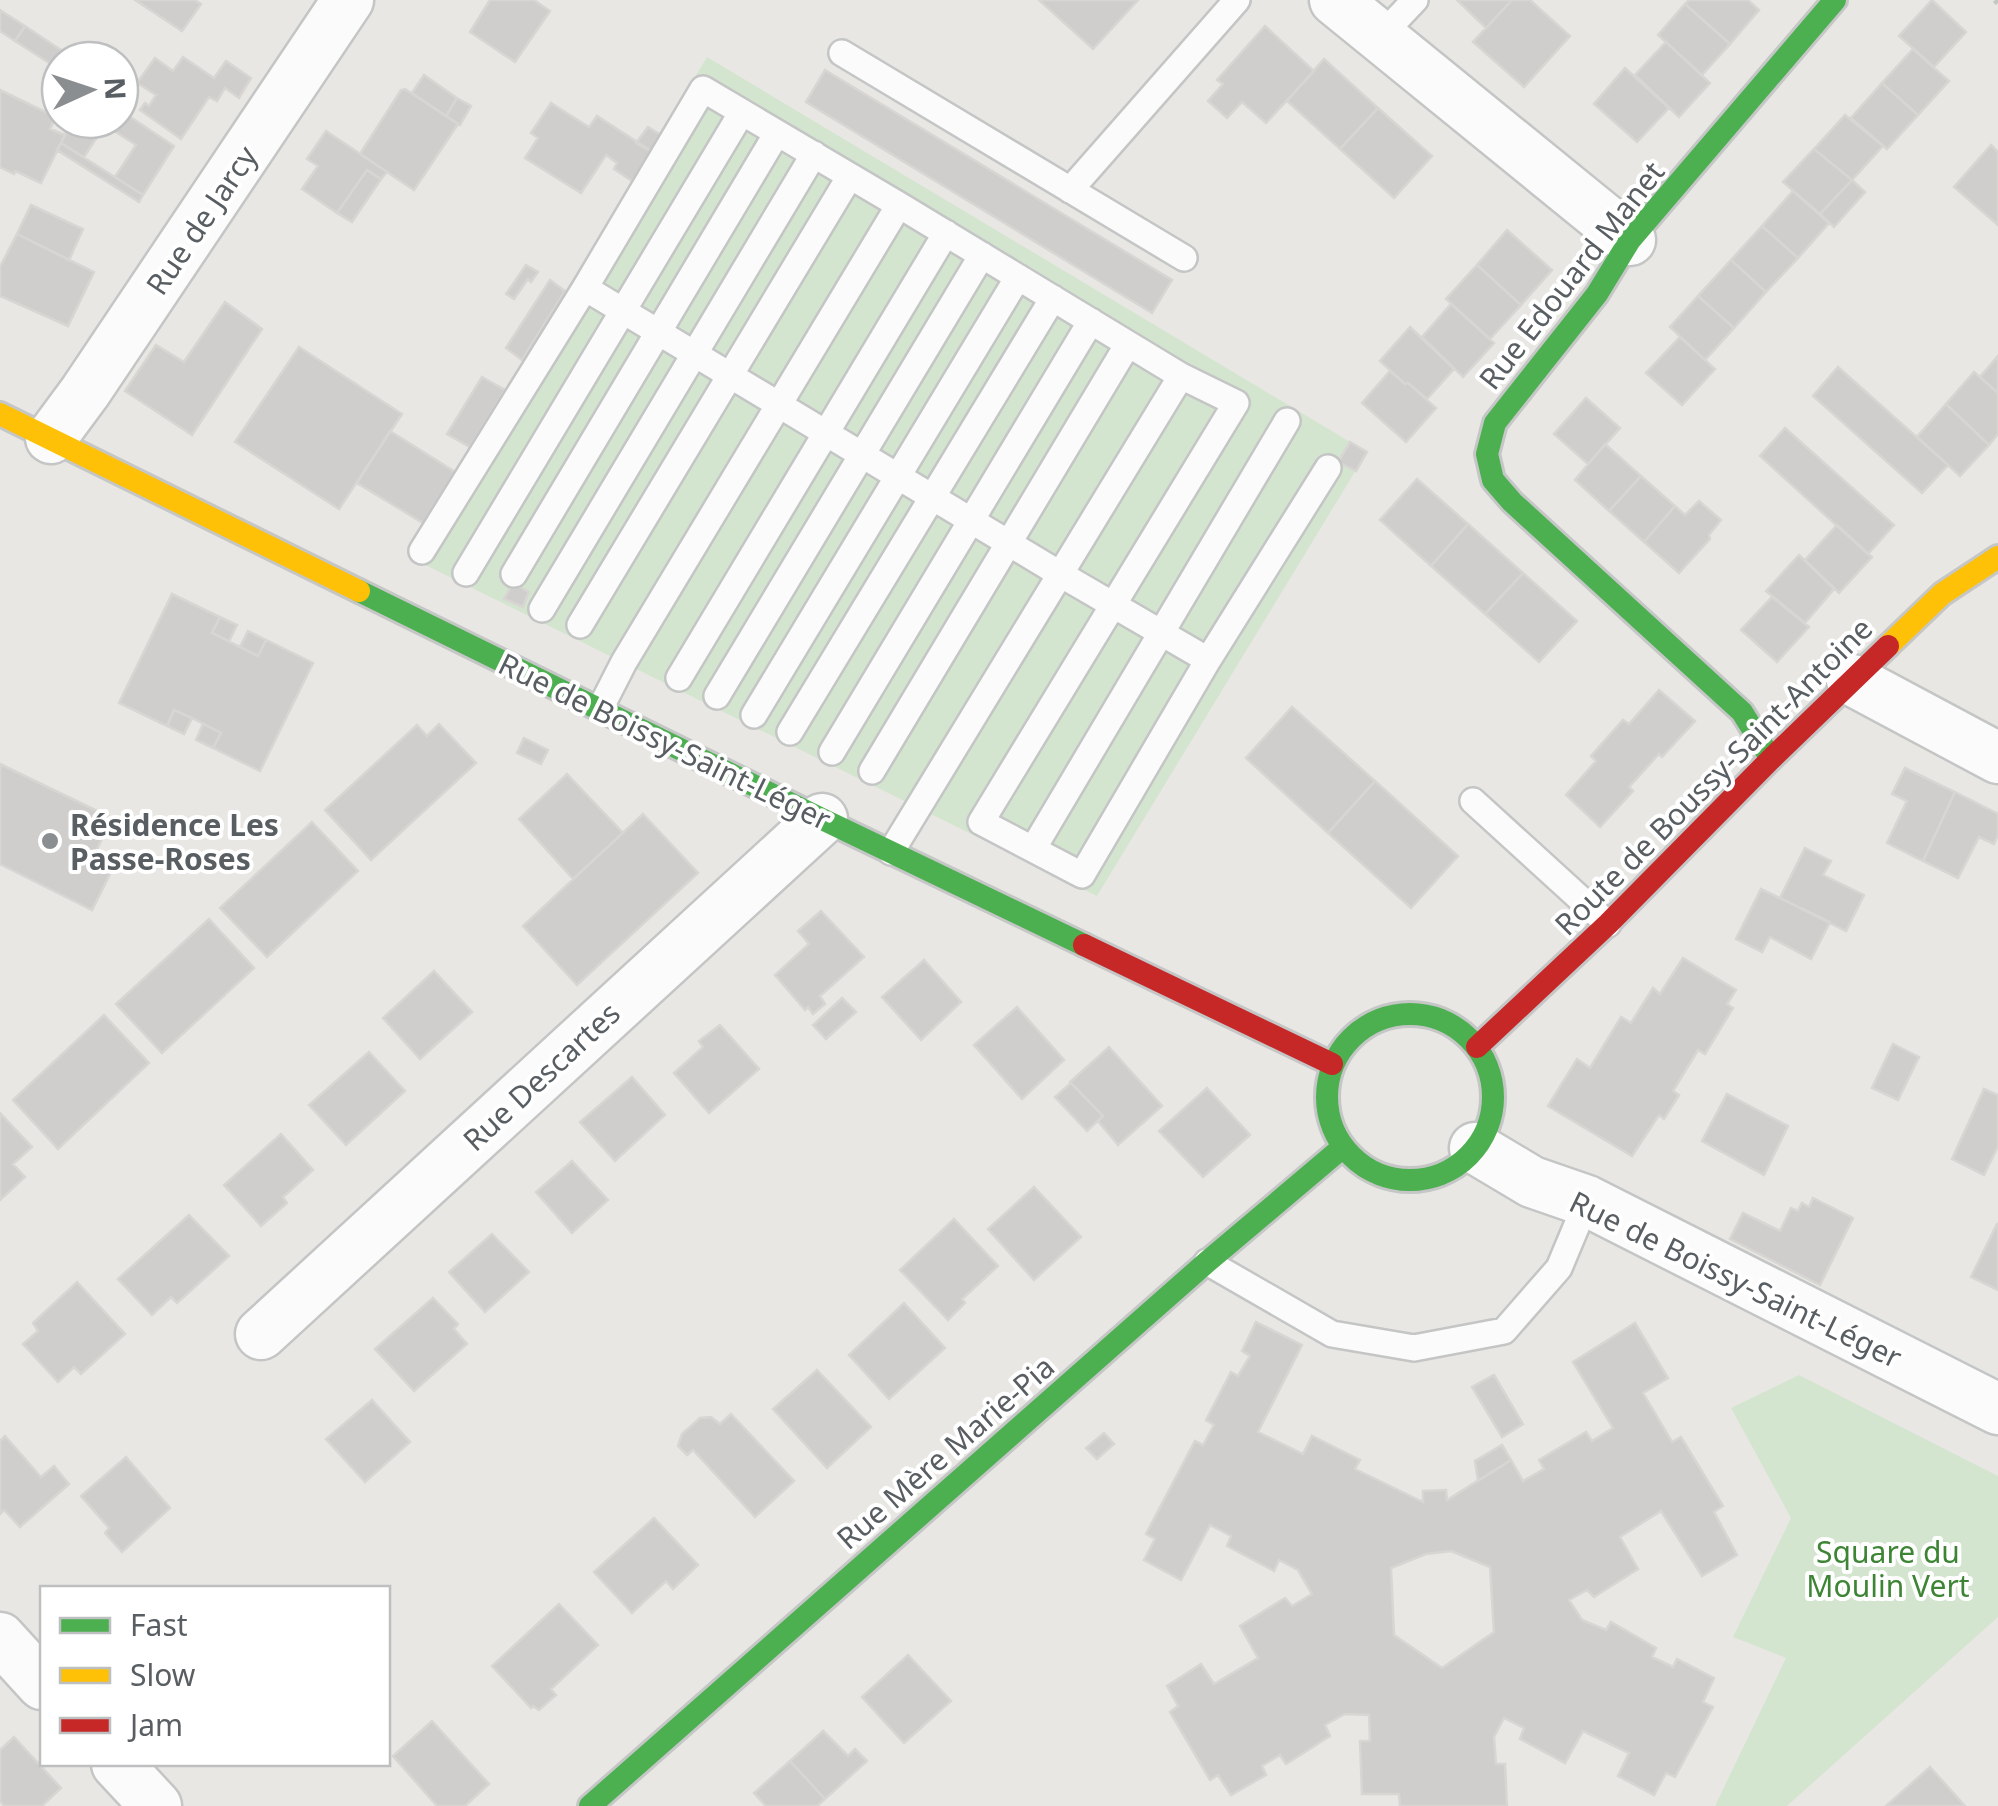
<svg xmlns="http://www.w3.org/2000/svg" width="1998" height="1806" font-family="'Noto Sans',sans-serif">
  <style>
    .green { fill: #d4e5cf }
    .building { fill: #d0cecd; stroke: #d8d6d3; stroke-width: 2.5; fill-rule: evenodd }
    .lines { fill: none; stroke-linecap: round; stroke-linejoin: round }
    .lane-casing { stroke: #c4c5c5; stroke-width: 30 }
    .street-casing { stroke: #c4c5c5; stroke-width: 55 }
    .fast-casing { stroke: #c5c6c6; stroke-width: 28 }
    .slow-casing { stroke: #c5c6c6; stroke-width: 28 }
    .jam-casing { stroke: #c5c6c6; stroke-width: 28 }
    .path { stroke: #c3c8c5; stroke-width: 6; stroke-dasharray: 10 5; stroke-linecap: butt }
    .lane { stroke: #fcfbfb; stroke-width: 25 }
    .street { stroke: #fcfbfb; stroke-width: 50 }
    .fast { stroke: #4caf50; stroke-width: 22 }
    .slow { stroke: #ffc107; stroke-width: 22 }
    .jam { stroke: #c62828; stroke-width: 22 }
    .poi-dot { fill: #8b8e90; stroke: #fff; stroke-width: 4 }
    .labels { text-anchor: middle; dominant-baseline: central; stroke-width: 8; stroke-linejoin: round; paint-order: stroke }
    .street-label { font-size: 30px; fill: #595e62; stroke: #fff }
    .poi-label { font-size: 30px; font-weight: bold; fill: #595e62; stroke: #fff; text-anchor: start }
    .park-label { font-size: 30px; fill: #3d8535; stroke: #fff }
  </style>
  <rect width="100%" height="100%" fill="#e9e7e4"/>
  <path class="green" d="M707 57 1367 452 1097 896 407 556Z
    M1799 1375 1998 1476V1617L1787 1806H1715L1786 1658 1733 1637 1791 1518 1731 1408Z"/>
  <path class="building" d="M135 0H195L201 4 182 31Z
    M490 0H534L550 11 515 62 470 32Z
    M1039 0H1138L1093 49Z
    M1457 0H1512L1486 28Z
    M1512 0H1530L1570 36 1524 87 1473 42Z
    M1689 0H1748L1759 10 1730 44 1685 4Z
    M1932 0 1966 32 1934 67 1899 36Z
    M1685 4 1730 44 1702 75 1658 35Z
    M0 10 25 26 15 41 0 31Z
    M25 26 61 50 51 64 15 41Z
    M1265 26 1314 71 1266 123 1242 102 1227 118 1208 101 1223 84 1217 80Z
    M1666 42 1710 83 1679 117 1635 75Z
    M71 49 88 60H60V70L51 64 61 50 68 55Z
    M1913 49 1949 81 1918 115 1882 83Z
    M183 57 214 78 226 61 251 78 239 98 225 88 217 101 209 97 181 139 140 110 145 103 149 106 156 95 137 83 155 58 173 71Z
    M1324 59 1378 108 1340 149 1287 101Z
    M1625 68 1669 108 1637 142 1594 104Z
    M825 70 1172 280 1152 313 806 102Z
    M424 75 457 98 446 116 412 93Z
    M1882 83 1918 115 1887 149 1851 118Z
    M405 89 458 124 414 190 360 154 401 90Z
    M0 90 56 117 50 129 65 135 41 183 15 171 14 174 0 167Z
    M457 98 471 106 460 125 446 116Z
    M551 103 589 127 597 116 651 151 632 181 614 169 617 163 606 155 581 193 525 158 538 138 531 133Z
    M1378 108 1432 156 1394 198 1340 149Z
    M120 110 174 146 143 195 115 177 136 145 105 125 84 157 61 143 72 120H120Z
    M1845 115 1883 146 1852 180 1814 149Z
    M648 127 661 135 651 151 636 143Z
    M326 131 387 172 381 179 367 170 337 213 302 189 318 166 307 159Z
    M61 143 143 195 139 202 57 150Z
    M1991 145 1998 152V225L1954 187Z
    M1814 149 1852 180 1820 214 1783 182Z
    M367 170 381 179 352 222 337 213Z
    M1852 180 1865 192 1834 227 1820 214Z
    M1793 191 1829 223 1798 258 1762 226Z
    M31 205 83 229 69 260 17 234Z
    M1762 226 1798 258 1766 292 1731 260Z
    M1507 230 1552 270 1521 305 1477 265Z
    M17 234 94 272 68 326 0 296V267Z
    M1731 260 1766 292 1734 328 1698 296Z
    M526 265 538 272 531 282 528 279 514 299 506 294Z
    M1477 265 1521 305 1490 339 1446 299Z
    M550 280 565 291 522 360 506 348Z
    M1698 296 1734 328 1705 360 1670 327Z
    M225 302 262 329 192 435 125 391 156 345 184 362Z
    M1451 304 1494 343 1463 377 1422 337Z
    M1410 327 1454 369 1427 399 1408 383 1405 384 1380 361Z
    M1680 337 1715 369 1682 405 1646 373Z
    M299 347 402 414 339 509 235 442Z
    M1998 356V393L1980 377Z
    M1838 367 1948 465 1922 493 1813 396Z
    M1390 371 1405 384 1408 383 1436 408 1406 442 1362 403Z
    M1974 372 1998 393V434L1989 445 1946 404Z
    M482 377 505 390 470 447 447 434Z
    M1586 398 1620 428 1588 464 1554 434Z
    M1946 404 1989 445 1960 476 1917 437Z
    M1785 428 1894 525 1868 554 1760 456Z
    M390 431 455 472 423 523 357 483Z
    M1350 442 1367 452 1356 471 1338 462Z
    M1605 444 1641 476 1609 511 1575 480Z
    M1641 476 1675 506 1644 542 1609 511Z
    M1417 479 1468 524 1431 566 1380 520Z
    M1699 501 1721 520 1709 535 1710 539 1679 573 1644 542 1675 506 1685 515Z
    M1468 524 1523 573 1485 614 1431 566Z
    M1837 525 1872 557 1839 593 1805 560Z
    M1799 555 1834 589 1805 623 1766 591Z
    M1523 573 1577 621 1539 662 1485 614Z
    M513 583 529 592 523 607 504 599Z
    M172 594 220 617 212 633 258 656 266 640 313 663 260 771 213 748 221 733 192 718 174 710 167 726 119 703Z
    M1772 597 1809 627 1777 662 1741 630Z
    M220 617 237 625 229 641 212 633Z
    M248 631 266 640 258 656 240 647Z
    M1659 690 1695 721 1662 757 1659 754 1629 787 1633 791 1600 827 1566 795 1596 761 1591 756 1623 720 1629 724Z
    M1292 707 1375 781 1328 833 1246 758Z
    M174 710 192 718 184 734 167 726Z
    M203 724 221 733 213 748 196 740Z
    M439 724 476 763 371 860 325 810 417 725 427 736Z
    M524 738 548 750 541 764 517 753Z
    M0 764 112 818 90 864 110 874 92 910 0 864Z
    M1905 768 1955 792 1923 861 1887 843 1907 801 1892 794Z
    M567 774 623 833 573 879 519 819Z
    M1375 781 1458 856 1411 908 1328 833Z
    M1955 792 1998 814V835L1994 844 1979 837 1958 878 1923 861Z
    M643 814 698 873 577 985 523 926Z
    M312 822 358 871 267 957 220 908Z
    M1805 848 1831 861 1823 875 1864 895 1846 931 1780 898Z
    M1761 889 1830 922 1811 959 1770 937 1762 952 1736 939Z
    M821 911 864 957 820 996 825 1004 813 1014 808 1007 805 1010 775 975 809 944 798 931Z
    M209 919 254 968 162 1053 116 1004Z
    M1683 958 1736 990 1727 1004 1733 1008 1705 1054 1698 1050 1673 1091 1679 1095 1664 1119 1659 1115 1632 1156 1548 1106 1577 1059 1590 1068 1621 1017 1631 1023 1653 988 1660 994Z
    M924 960 961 1002 921 1040 882 997Z
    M434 971 472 1012 420 1059 383 1018Z
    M842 998 856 1012 826 1039 813 1025Z
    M1017 1007 1064 1060 1022 1099 974 1045Z
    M104 1015 149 1063 58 1149 13 1100Z
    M720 1025 759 1069 709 1113 674 1073 703 1047 699 1041Z
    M1893 1044 1919 1057 1898 1100 1872 1088Z
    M1109 1047 1162 1106 1118 1145 1098 1121 1103 1116 1070 1082Z
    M369 1052 405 1091 346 1145 309 1105Z
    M632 1077 665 1115 615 1161 580 1122Z
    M1071 1083 1103 1116 1087 1131 1055 1097Z
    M1207 1088 1250 1135 1203 1177 1159 1131Z
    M1984 1089 1998 1095V1146L1984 1175 1952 1159Z
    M1727 1094 1788 1126 1764 1175 1702 1141Z
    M0 1113 32 1147 13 1164 25 1177 0 1200Z
    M281 1134 313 1170 283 1197 287 1203 261 1226 224 1185Z
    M572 1161 608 1200 572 1233 536 1192Z
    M1034 1187 1081 1237 1034 1280 988 1229Z
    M1813 1198 1853 1218 1820 1285 1730 1239 1743 1213 1780 1231 1791 1208 1798 1211 1802 1203 1809 1207Z
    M189 1215 229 1256 177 1303 171 1297 152 1315 118 1279Z
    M954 1219 998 1266 962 1299 965 1303 948 1320 900 1270Z
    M1997 1224H1998V1290L1971 1277Z
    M492 1234 529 1272 485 1312 449 1272Z
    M77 1282 125 1334 81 1374 74 1367 58 1382 23 1344 38 1331 33 1323Z
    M433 1298 458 1324 454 1329 467 1344 414 1391 375 1349Z
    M904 1303 945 1348 889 1399 849 1355Z
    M1256 1322 1302 1345 1258 1432 1303 1454 1312 1436 1360 1460 1355 1469 1423 1502V1491L1446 1490 1447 1500 1511 1460 1523 1481 1544 1469 1539 1460 1586 1432 1592 1441 1613 1428 1573 1362 1635 1323 1668 1378 1643 1393 1672 1442 1681 1437 1723 1506 1714 1512 1737 1555 1702 1576 1661 1511 1620 1537 1638 1569 1594 1597 1587 1590 1569 1600 1582 1620 1606 1630 1611 1622 1656 1648 1652 1657 1673 1667 1677 1659 1714 1678 1703 1702 1713 1707 1675 1777 1666 1773 1654 1795 1618 1776 1629 1753 1583 1731 1565 1763 1520 1739 1524 1728 1504 1718 1494 1737 1496 1764H1505L1507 1806H1400L1399 1794H1362L1360 1741H1370L1369 1715 1345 1714 1325 1725 1330 1736 1286 1764 1280 1755 1262 1766 1266 1775 1231 1795 1218 1775 1210 1780 1170 1712 1178 1706 1167 1686 1201 1664 1214 1684 1258 1658 1240 1626 1285 1598 1292 1606 1312 1594 1298 1570 1279 1560 1274 1571 1227 1546 1231 1536 1210 1525 1181 1580 1144 1560 1155 1539 1146 1534 1195 1441 1203 1445 1214 1425 1206 1420 1231 1372 1238 1376 1250 1356 1242 1351ZM1451 1551 1490 1567 1494 1632 1442 1668 1394 1635 1391 1568 1426 1554Z
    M817 1370 871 1427 827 1468 773 1409Z
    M1494 1375 1523 1424 1502 1437 1472 1387Z
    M372 1400 410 1442 365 1482 326 1439Z
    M731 1414 794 1481 755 1517 693 1450 687 1455 678 1446 682 1434 700 1418 711 1417 720 1424Z
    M1104 1433 1114 1444 1097 1459 1086 1448Z
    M5 1436 41 1477 54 1466 69 1484 20 1527 4 1510 0 1514V1441Z
    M1502 1445 1511 1460 1478 1481 1475 1461Z
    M126 1457 170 1508 122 1552 105 1533 109 1528 81 1496Z
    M654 1518 698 1565 673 1589 666 1581 632 1613 594 1572Z
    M559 1604 598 1645 551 1689 556 1695 539 1710 533 1706 531 1708 492 1666Z
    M908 1655 951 1701 904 1743 862 1697Z
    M432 1721 489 1784 465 1806H437L393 1756Z
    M823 1731 848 1756 855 1749 867 1761 825 1799 790 1761Z
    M14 1737 61 1788 42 1806H4L0 1801V1750Z
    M790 1761 825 1799 817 1806H766L754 1793Z
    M1930 1767 1965 1806H1886Z"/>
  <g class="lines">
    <g class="lane-casing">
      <path id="lane" d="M1380 37 1415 0
        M842 53 1184 258
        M1070 190 1237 0
        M585 288 1060 574 1208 660
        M422 551 585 288 703 89 899 205 1181 376 1236 403 981 822 1082 875 1208 660 1328 468
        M466 573 742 112
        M514 574 777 133
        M542 609 814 154
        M580 625 850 176
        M679 678 946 233
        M717 696 982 255
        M600 709 624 662 899 205
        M754 715 1018 277
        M790 732 1053 298
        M832 752 1091 321
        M872 771 1128 344
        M1473 801 1608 924
        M1033 849 1287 421
        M891 852 1181 376
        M1207 1262 1332 1334 1414 1348 1504 1331 1559 1268 1587 1201"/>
    </g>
    <g class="street-casing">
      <path id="street" d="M1335 0 1630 240
        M51 438 85 392 348 0
        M1852 680 1998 758
        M1475 1148 1532 1182 1587 1201 1998 1409
        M261 1334 822 819
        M0 1638 42 1684
        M117 1764 156 1806"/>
    </g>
    <g class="fast-casing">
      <path id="fast" d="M359 591 822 819 1084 945
        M1771 759 1742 712 1512 502 1493 480 1487 454 1495 423 1597 294 1630 240 1835 0
        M1327 1097a83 83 0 1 1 166 0a83 83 0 1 1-166 0Z
        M590 1806 1207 1262 1343 1147"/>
    </g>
    <g class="slow-casing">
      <path id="slow" d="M0 414 359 591
        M1888 646 1942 594 1998 557"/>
    </g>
    <g class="jam-casing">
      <path id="jam" d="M1084 945 1332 1064
        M1477 1047 1608 924 1771 759 1888 646"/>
    </g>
    <path class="path" d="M1995 0 1998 3"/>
    <use href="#lane" class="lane"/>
    <use href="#street" class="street"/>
    <use href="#fast" class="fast"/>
    <use href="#slow" class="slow"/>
    <use href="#jam" class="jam"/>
  </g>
  <circle class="poi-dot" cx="50" cy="841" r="10"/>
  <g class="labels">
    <g class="street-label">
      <text transform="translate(201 220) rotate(-56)">Rue de Jarcy</text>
      <text transform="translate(1571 275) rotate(-52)">Rue Edouard Manet</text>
      <text transform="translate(665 741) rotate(26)">Rue de Boissy-Saint-Léger</text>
      <text transform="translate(1713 776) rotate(-45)">Route de Boussy-Saint-Antoine</text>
      <text transform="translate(541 1076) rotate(-43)">Rue Descartes</text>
      <text transform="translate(1736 1279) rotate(26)">Rue de Boissy-Saint-Léger</text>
      <text transform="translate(945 1452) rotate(-41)">Rue Mère Marie-Pia</text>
    </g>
    <g class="poi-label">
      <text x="70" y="824">Résidence Les<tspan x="70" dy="34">Passe-Roses</tspan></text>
    </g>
    <g class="park-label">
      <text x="1888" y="1551">Square du<tspan x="1888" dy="34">Moulin Vert</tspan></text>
    </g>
  </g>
  <rect x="40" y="1586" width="350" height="180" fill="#ffffff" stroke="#bdbfc0" stroke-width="2.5"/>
  <rect x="60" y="1618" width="50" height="15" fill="#4caf50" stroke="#bdbfc0" stroke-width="2.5"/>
  <text x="130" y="1636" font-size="30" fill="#595e62">Fast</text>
  <rect x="60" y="1668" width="50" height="15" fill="#ffc107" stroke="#bdbfc0" stroke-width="2.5"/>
  <text x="130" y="1686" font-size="30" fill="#595e62">Slow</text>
  <rect x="60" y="1718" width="50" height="15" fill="#c62828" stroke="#bdbfc0" stroke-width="2.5"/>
  <text x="130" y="1736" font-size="30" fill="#595e62">Jam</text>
  <g transform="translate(90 90) rotate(87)"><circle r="48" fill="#ffffff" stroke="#bdbfc0" stroke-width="2.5"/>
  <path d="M0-8L18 38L0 25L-18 38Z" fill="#8b8e90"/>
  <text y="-15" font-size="28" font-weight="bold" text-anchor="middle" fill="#595e62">N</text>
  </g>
</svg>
